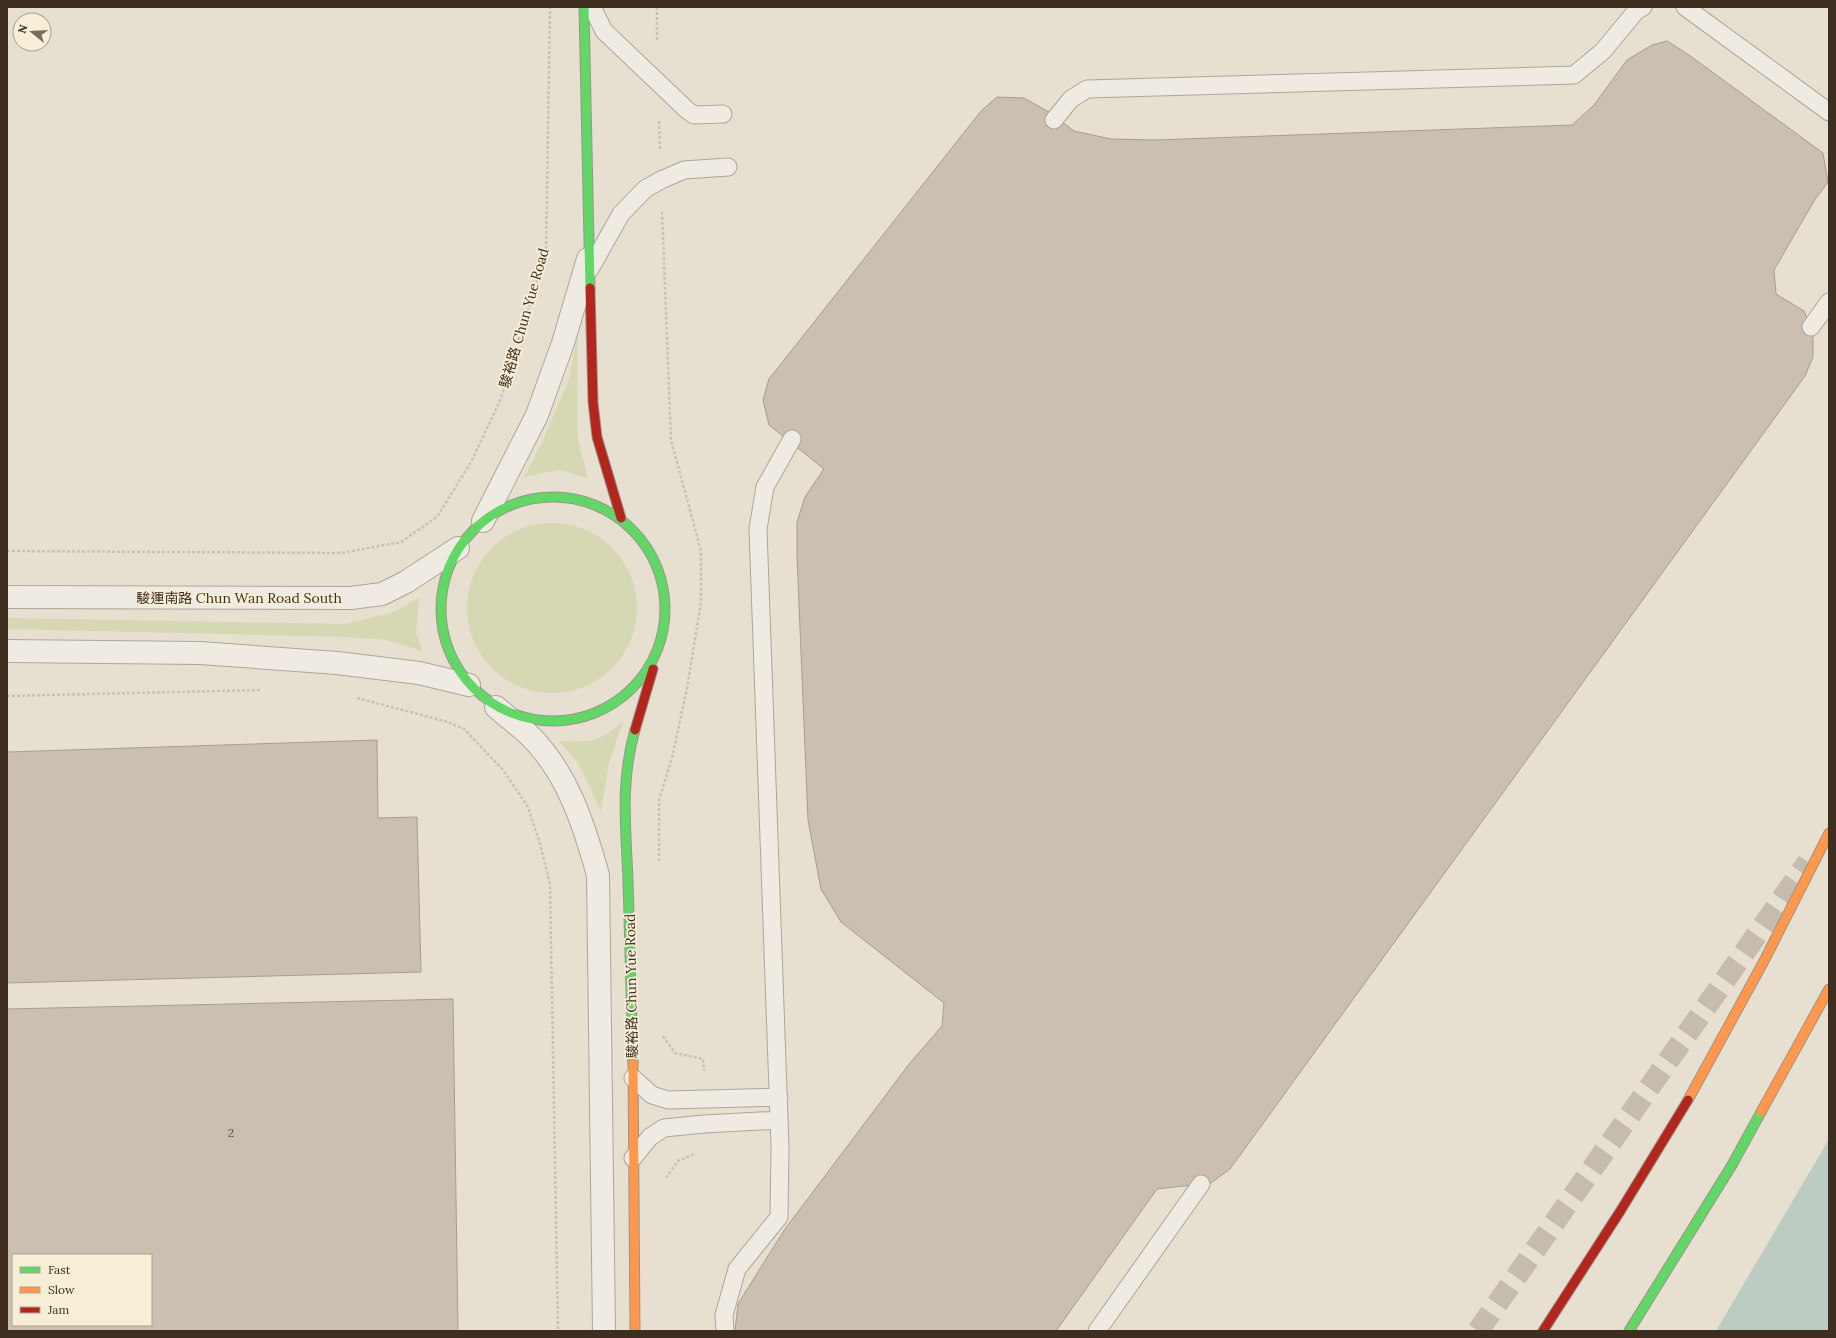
<svg xmlns="http://www.w3.org/2000/svg" width="1836" height="1338" font-family="Lora,'Noto Sans TC',serif">
  <style>
    .green { fill: #d6d7b3 }
    .water { fill: #bcccc2 }
    .pier { fill: #e7e0d1 }
    .building { fill: #cbbfb2; stroke: #a89c90; fill-rule: evenodd }
    .lines { fill: none; stroke-linecap: round; stroke-linejoin: round }
    .secondary-tunnel { stroke: #c5bcae; stroke-width: 22; stroke-dasharray: 22 11; stroke-linecap: butt }
    .lane-casing { stroke: #ada599; stroke-width: 19 }
    .street-casing { stroke: #ada599; stroke-width: 24 }
    .fast-casing { stroke: #9c958a; stroke-width: 11 }
    .slow-casing { stroke: #9c958a; stroke-width: 11 }
    .jam-casing { stroke: #9c958a; stroke-width: 11 }
    .path { stroke: #c8c2b9; stroke-width: 2.5; stroke-dasharray: 3 2; stroke-linecap: butt }
    .lane { stroke: #efebe3; stroke-width: 17 }
    .street { stroke: #efebe3; stroke-width: 22 }
    .fast { stroke: #63d668; stroke-width: 9 }
    .slow { stroke: #ff974d; stroke-width: 9 }
    .jam { stroke: #b3261e; stroke-width: 9 }
    .labels { text-anchor: middle; dominant-baseline: central; stroke-width: 3.5; stroke-linejoin: round; paint-order: stroke }
    .number-label { font-size: 12px; fill: #605244 }
    .street-label { font-size: 14px; fill: #3d2e20; stroke: #f7eed8 }
  </style>
  <rect width="100%" height="100%" fill="#e7e0d1"/>
  <path class="green" d="M578 335 577 389 578 441 588 478 558 470 524 477 543 440 568 382Z
    M467 608a85 85 0 1 1 170 0a85 85 0 1 1-170 0Z
    M419 598 416 632 422 651 387 640 347 637 7 629V618L346 624 391 613Z
    M623 721 609 763 601 811 578 763 559 741C591 742 599 743 623 721Z"/>
  <path class="water" d="M1829 1054V1331H1624Z"/>
  <path class="pier" d="M1829 1052V1139L1716 1331H1622L1665 1270Z"/>
  <path class="building" d="M1667 41 1689 55 1823 153 1828 182 1814 201 1774 270 1776 294 1804 311 1813 331V357L1805 376 1230 1169 1211 1183 1157 1189 1056 1331H735L738 1304 766 1259 785 1229 910 1063 942 1026 944 1003 841 922 821 889 808 820 797 556V522L805 497 824 469 769 425 763 400 769 379 981 111 997 97 1024 98 1049 112 1074 131 1111 139 1155 140 1572 125 1594 105 1627 60 1652 45Z
    M377 740 378 818 417 817 421 972 7 983V752Z
    M453 999 458 1331H7V1009ZM13 1255H151V1325H13Z"/>
  <g class="lines">
    <path class="secondary-tunnel" d="M1478 1331 1808 862"/>
    <g class="lane-casing">
      <path id="lane" d="M592 7 604 31 687 110 694 115 723 114
        M1685 7 1829 112
        M1054 120 1071 99 1087 89 1574 75 1603 51 1636 11 1643 7
        M590 269 621 214 645 189 661 180 684 170 728 167
        M1811 327 1829 302
        M633 1078 652 1095 668 1100 779 1097
        M633 1158 650 1137 664 1128 704 1124 779 1120
        M725 1331 724 1315 737 1269 779 1217 780 1147 758 529 765 487 792 439
        M1097 1331 1201 1184"/>
    </g>
    <g class="street-casing">
      <path id="street" d="M483 521 537 415 563 343 588 259
        M7 597 351 598 382 594 406 582 458 548
        M7 651 200 653 337 663 419 673 469 685
        M496 707C506 716 518 725 528 734 567 771 584 825 598 875L604 1331"/>
    </g>
    <g class="fast-casing">
      <path id="fast" d="M584 7 590 288
        M441 609a112 112 0 1 1 224 0a112 112 0 1 1-224 0Z
        M633 1063C631 1002 630 941 628 880 626 828 620 782 635 730
        M1629 1331 1732 1165 1761 1112"/>
    </g>
    <g class="slow-casing">
      <path id="slow" d="M633 1063 635 1331
        M1688 1100 1764 961 1829 833
        M1761 1112 1829 989"/>
    </g>
    <g class="jam-casing">
      <path id="jam" d="M590 288 593 402 597 437 621 518
        M635 730 653 669
        M1543 1331 1621 1210 1688 1100"/>
    </g>
    <path class="path" d="M657 7V42
      M659 121 660 150
      M7 551 341 553 401 542 437 517 471 462 500 401 546 251 550 7
      M7 696 260 690
      M357 698 448 722 464 729 503 770 528 807 540 844 550 884 558 1331
      M659 861V800L672 758 687 688 701 602V551L671 440 662 211
      M663 1036 675 1053 703 1059 704 1071
      M666 1178 678 1161 694 1154"/>
    <use href="#lane" class="lane"/>
    <use href="#street" class="street"/>
    <use href="#fast" class="fast"/>
    <use href="#slow" class="slow"/>
    <use href="#jam" class="jam"/>
  </g>
  <g class="labels">
    <g class="number-label">
      <text x="231" y="1132">2</text>
    </g>
    <g class="street-label">
      <text transform="translate(524 318) rotate(-74)">駿裕路 Chun Yue Road</text>
      <text x="239" y="598">駿運南路 Chun Wan Road South</text>
      <text transform="translate(631 986) rotate(-91)">駿裕路 Chun Yue Road</text>
    </g>
  </g>
  <rect width="1836" height="1338" fill="none" stroke="#3d2e20" stroke-width="16"/>
  <rect x="12" y="1254" width="140" height="72" fill="#f7eed8" stroke="#ada18e"/>
  <rect x="20" y="1267" width="20" height="6" fill="#63d668" stroke="#ada18e"/>
  <text x="48" y="1274" font-size="12" fill="#3d2e20">Fast</text>
  <rect x="20" y="1287" width="20" height="6" fill="#ff974d" stroke="#ada18e"/>
  <text x="48" y="1294" font-size="12" fill="#3d2e20">Slow</text>
  <rect x="20" y="1307" width="20" height="6" fill="#b3261e" stroke="#ada18e"/>
  <text x="48" y="1314" font-size="12" fill="#3d2e20">Jam</text>
  <g transform="translate(32 32) rotate(288)"><circle r="19" fill="#f7eed8" stroke="#ada18e"/>
  <path d="M0-3L7 15L0 10L-7 15Z" fill="#786c5e"/>
  <text y="-6" font-size="11" font-weight="bold" text-anchor="middle" fill="#3d2e20">N</text>
  </g>
</svg>
